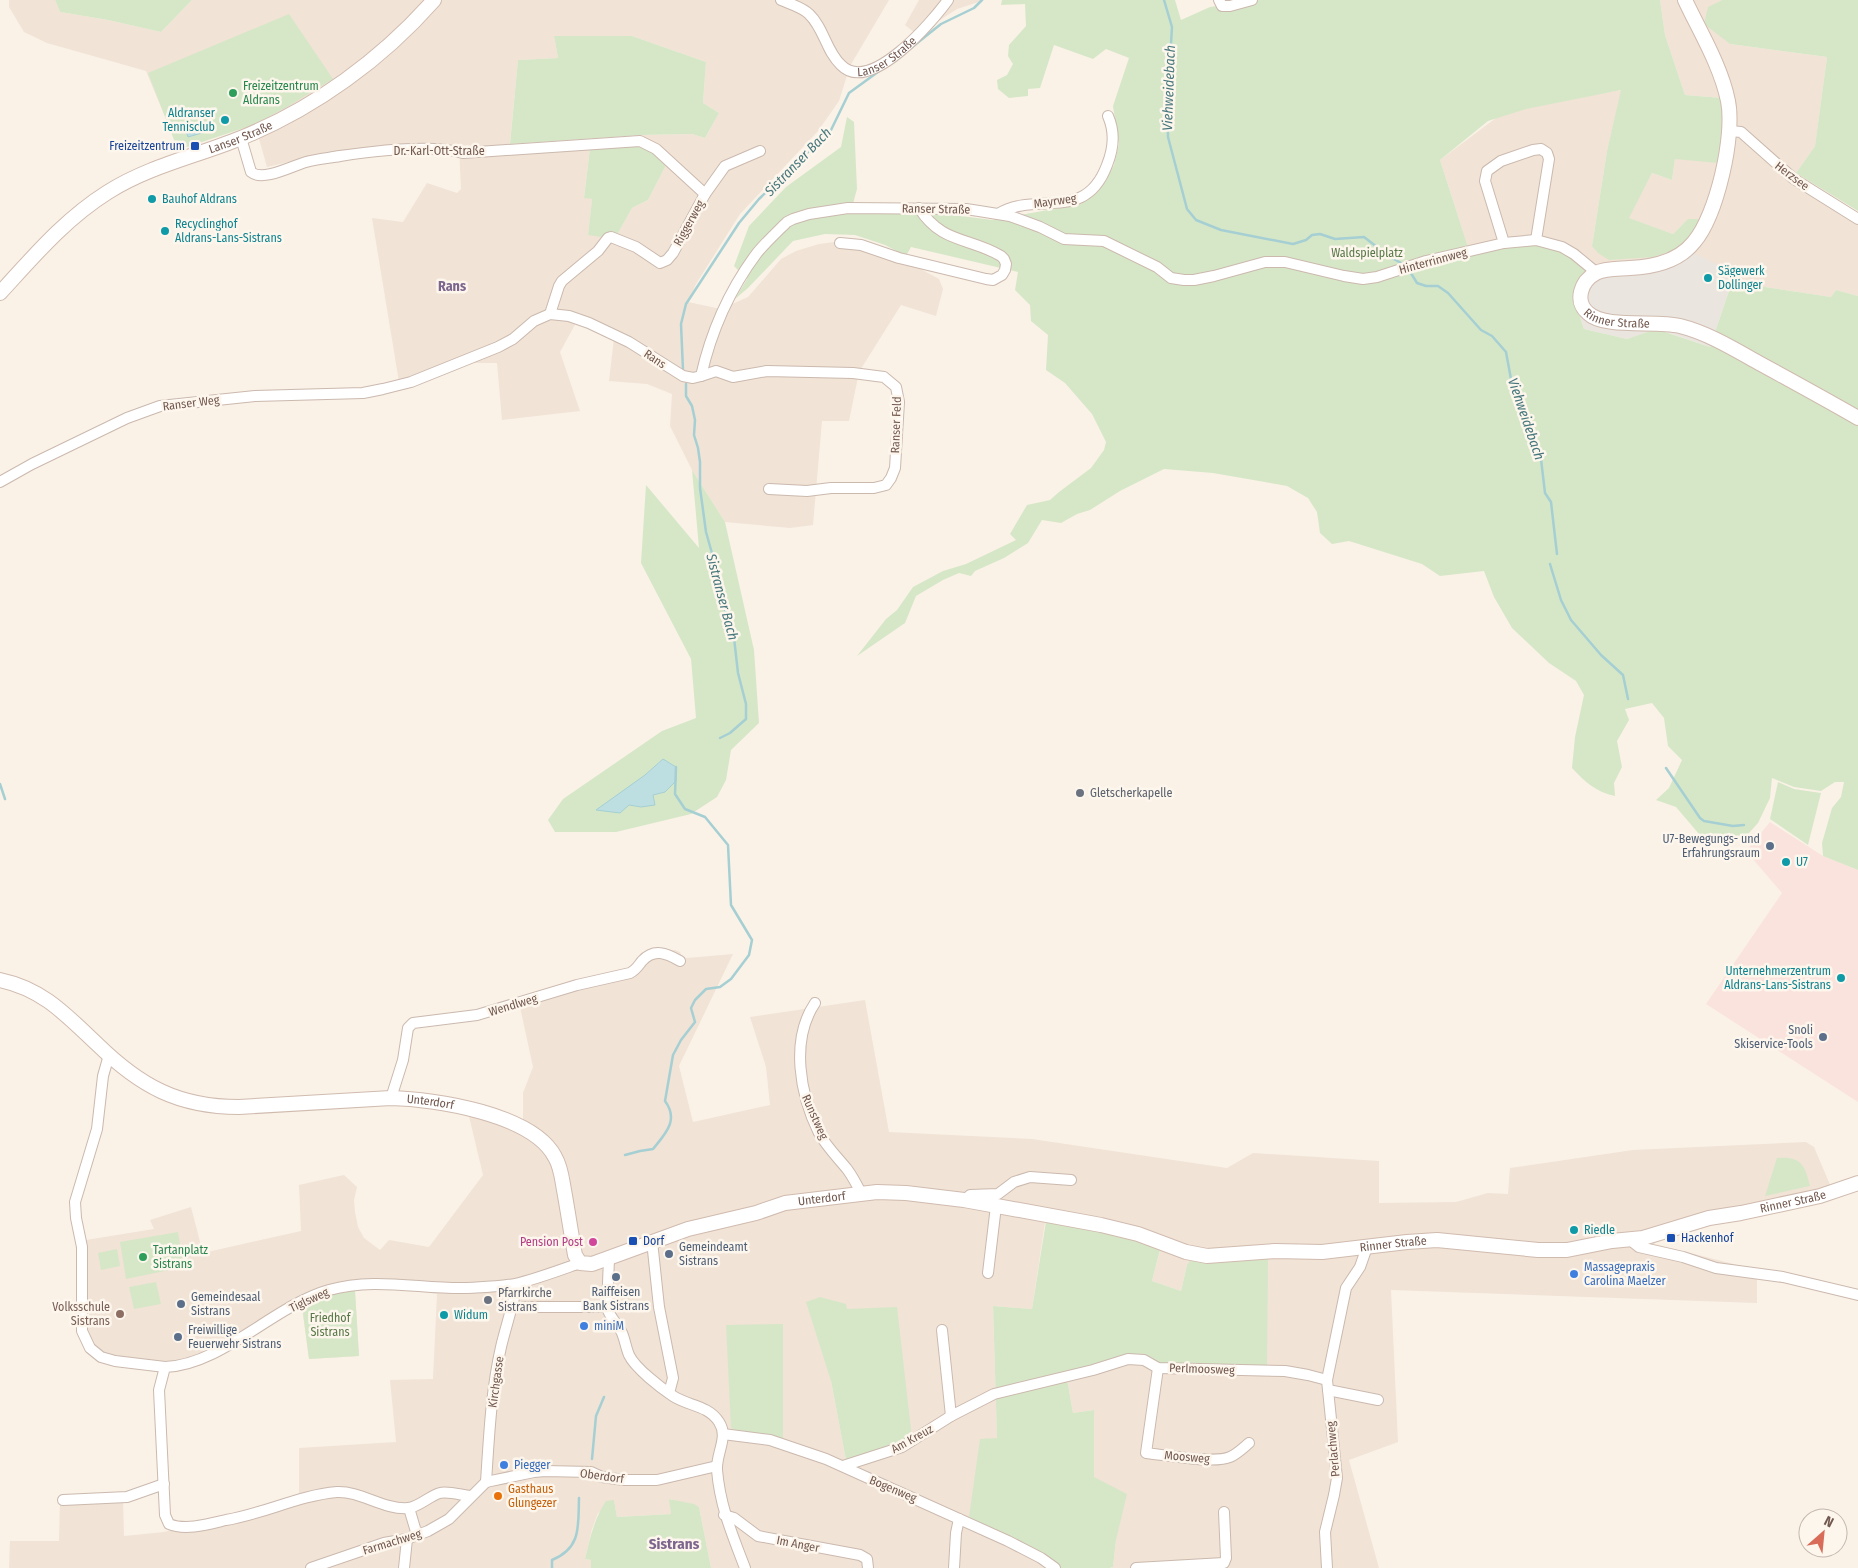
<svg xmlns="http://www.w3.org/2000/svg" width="1858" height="1568" font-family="'Fira Sans Condensed',sans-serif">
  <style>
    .residential { fill: #f1e3d6; fill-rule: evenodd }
    .commercial { fill: #fae3dc }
    .industrial { fill: #ebe5e0 }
    .green { fill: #d6e7c7; fill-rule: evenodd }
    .water { fill: #bddfe2; stroke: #a5cfd3 }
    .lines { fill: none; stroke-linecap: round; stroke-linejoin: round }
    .stream { stroke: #a5cfd3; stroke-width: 2.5 }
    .minor-casing { stroke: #cbb9ae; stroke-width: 12 }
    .secondary-casing { stroke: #d0bbaf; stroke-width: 16 }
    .minor { stroke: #fff; stroke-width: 10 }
    .secondary { stroke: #fff; stroke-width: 14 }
    .leisure-dot { fill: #2e9e5b; stroke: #fdf6ed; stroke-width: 2 }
    .culture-dot { fill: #0f9aa8; stroke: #fdf6ed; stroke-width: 2 }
    .transit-dot { fill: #1a4fb4; stroke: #fdf6ed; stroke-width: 2 }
    .worship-dot { fill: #6b7280; stroke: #fdf6ed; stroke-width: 2 }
    .service-dot { fill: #5c6f8a; stroke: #fdf6ed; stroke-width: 2 }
    .hotel-dot { fill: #d1479c; stroke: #fdf6ed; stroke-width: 2 }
    .shop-dot { fill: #3f7fe0; stroke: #fdf6ed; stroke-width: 2 }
    .education-dot { fill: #8d6e63; stroke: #fdf6ed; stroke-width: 2 }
    .food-dot { fill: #e8710a; stroke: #fdf6ed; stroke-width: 2 }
    .labels { text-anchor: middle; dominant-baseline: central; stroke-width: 5; stroke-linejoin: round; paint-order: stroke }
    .street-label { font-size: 12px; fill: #72584e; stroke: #fdf6ed }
    .leisure-label { font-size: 12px; fill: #27864d; stroke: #fdf6ed; text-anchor: start }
    .culture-label { font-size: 12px; fill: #0d838f; stroke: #fdf6ed; text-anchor: start }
    .transit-label { font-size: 12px; fill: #164399; stroke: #fdf6ed; text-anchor: start }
    .park-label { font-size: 12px; fill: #587747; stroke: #fdf6ed }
    .worship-label { font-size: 12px; fill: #5b616d; stroke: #fdf6ed; text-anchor: start }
    .service-label { font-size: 12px; fill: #4e5e75; stroke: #fdf6ed; text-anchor: start }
    .hotel-label { font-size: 12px; fill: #b23c85; stroke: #fdf6ed; text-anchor: end }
    .shop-label { font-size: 12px; fill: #366cbe; stroke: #fdf6ed; text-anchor: start }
    .education-label { font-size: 12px; fill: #785e54; stroke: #fdf6ed; text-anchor: end }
    .food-label { font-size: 12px; fill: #c56008; stroke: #fdf6ed; text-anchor: start }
    .water-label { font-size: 14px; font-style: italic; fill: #47777c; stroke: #fdf6ed }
    .neighbourhood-label { font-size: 14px; font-weight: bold; fill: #7d668e; stroke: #fdf6ed }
    .quarter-label { font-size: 15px; font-weight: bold; fill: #7d668e; stroke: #fdf6ed }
  </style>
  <rect width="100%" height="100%" fill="#faf2e7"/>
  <path class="residential" d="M9 0H55L60 12 108 20 161 32 192 0H889L850 66 839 101 818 131 740 214 696 284 688 302 721 309 748 297 781 259 796 251 819 244 842 241 915 266 939 279 943 289 936 316 901 305 859 372 849 421H822L813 525 790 528 725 522 692 470 670 426 672 394 647 384 609 381 614 338 577 321 560 352 580 411 502 420 497 363H468L399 382 372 218 403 222 427 183 457 193 461 189 459 145 376 147 335 151 267 167 254 121 178 148 146 71 47 43 24 32 9 7ZM554 36H632L706 62 703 103 719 113 705 138 692 134 642 135 670 157 648 200 632 208 617 235H588L592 199 584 197 590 148 509 153 518 60 558 58Z
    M919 0H985L957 9 934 24 915 33 905 25Z
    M1660 0H1722L1708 8 1730 44 1827 57 1815 146 1796 173 1858 212V296L1836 290 1831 297 1732 282 1722 267 1587 272 1468 247 1440 160 1500 115 1538 103 1622 90 1607 151 1592 246 1653 257 1688 219 1673 234 1628 218 1652 173 1672 180 1675 159 1723 98 1685 95 1665 35Z
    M675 950 680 952 682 957 687 958 733 954 679 1066 693 1122 770 1105 766 1067 750 1017 865 1000 889 1132 1032 1139 1227 1168 1253 1153 1379 1161V1203L1456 1202 1488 1193 1508 1194 1510 1168 1633 1150 1806 1142 1814 1147 1831 1187 1651 1230 1655 1244 1757 1270V1303L1391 1290 1398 1442 1349 1460 1379 1568H1110L1113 1567 1116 1540 1094 1477V1410L1073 1413 1066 1373 1126 1356 1267 1368 1187 1265 1181 1291 1152 1281 1160 1251 1045 1222 1032 1309 993 1306 997 1438 1042 1554 1060 1568H711L699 1507 670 1499 671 1514 617 1517 614 1500 598 1513 592 1529 585 1559 591 1560V1568H9L10 1541H59L60 1500 123 1497 124 1536 164 1532 299 1497V1448L396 1442 390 1380 433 1379 437 1294 392 1287 355 1291 359 1356 309 1359 302 1306 234 1349 210 1360 174 1372 101 1363 88 1336 86 1240 154 1229 150 1220 191 1207 203 1253 301 1231 299 1185 344 1175 357 1187 354 1200 355 1212 358 1227 364 1238 380 1250 389 1240 429 1247 483 1175 468 1112 523 1123V1093L533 1067 520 1007 629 969 649 951ZM846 1309V1460L831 1381Z"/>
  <path class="commercial" d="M1770 822 1823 856 1858 870V1102L1706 1004 1782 893 1746 851Z"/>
  <path class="industrial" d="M1692 252 1722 267 1732 282 1710 347 1657 329 1627 339 1584 329 1574 300 1587 272Z"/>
  <path class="green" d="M55 0H192L161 32 108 20 60 12Z
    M1002 0H1175L1181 20 1210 7 1260 0H1660L1665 35 1685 95 1723 98 1725 132 1718 163 1675 159 1672 180 1652 173 1629 218 1673 234 1688 219H1711L1684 247 1653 257 1609 260 1598 253 1592 246 1607 151 1621 90 1526 109 1488 121 1440 160 1468 247 1403 262V265L1536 240 1574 257 1587 272 1574 300 1584 329 1627 339 1656 329 1710 347 1732 282 1831 297 1836 290 1858 296V870L1823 856 1822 843 1832 808 1841 797 1844 782H1835L1821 791 1794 787 1772 778 1770 798 1758 823 1749 833 1742 837 1699 834 1676 807 1656 800 1669 788 1682 760 1668 746 1664 718 1652 703 1625 709 1629 720 1617 741 1622 767 1614 783 1615 796C1596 792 1585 782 1572 768L1575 737 1584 695 1576 681 1549 663 1512 628 1494 597 1484 571 1440 576 1422 564 1349 541 1332 544 1320 533 1317 512 1308 498 1287 486 1213 473 1164 469 1120 491 1090 510 1077 514 1061 523 1042 520 1028 543 1004 558 975 571 971 576 959 573 943 580 916 596 905 623 857 656 886 619 897 610 913 587 943 571 966 564 1016 540 1010 534 1027 505 1050 500 1059 492 1091 468 1104 450 1106 442 1092 414 1065 383 1046 370 1048 335 1031 321 1030 305 1015 290 1018 272 911 247 906 256 885 245 855 235 825 234 793 241 748 288 735 299 747 279 734 266 749 226 786 187 841 147 847 117 854 122 857 189 851 211 912 210 993 220 1081 204 1102 185 1114 165 1119 144 1113 106 1129 58 1106 49 1093 59 1054 45 1040 88 1028 89V96L1009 98 998 89 997 80 1007 75 1013 64 1008 56 1009 45 1026 26 1025 4 1001 5Z
    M1722 0H1858V211L1796 173 1815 146 1827 57 1730 44 1704 24 1708 7Z
    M289 14 333 79 287 107 253 125 178 150 148 73Z
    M554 36H632L706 62 703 103 719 113 705 138 692 134 642 135 510 144 518 60 558 58Z
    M636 146 650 150 666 165 648 200 632 208 617 235 602 237 588 235 592 199 584 198 590 148Z
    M692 470 725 522 754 650 759 723 731 750 726 780 717 797 691 814 616 832H555L548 820 563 799 662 731 696 718 691 659 641 563 646 485 699 548ZM663 759 652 795 641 807 629 805 645 775Z
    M1778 782 1794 789 1821 793 1808 845 1770 819Z
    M1777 1158C1800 1156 1805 1164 1810 1186L1765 1196Z
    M1046 1221 1116 1233 1160 1250 1152 1281 1181 1291 1187 1265 1191 1260 1268 1258 1267 1368 1163 1365 1148 1357 1066 1373 1073 1413 1094 1410V1477L1127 1494 1116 1540 1113 1567 1110 1568H1060L1042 1554 969 1517 980 1439 997 1438 993 1306 1032 1309Z
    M178 1232 184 1267 126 1279 120 1242Z
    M117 1249 120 1266 101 1270 98 1253Z
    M156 1282 161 1304 134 1309 129 1287Z
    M355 1291 359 1356 309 1359 302 1306 336 1292Z
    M820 1297 846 1304 847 1309 897 1307 912 1438 894 1449 846 1460 831 1381 806 1302Z
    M783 1324V1439L741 1432 731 1428 726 1325Z
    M669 1499 694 1504 699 1507 711 1568H591V1560L585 1559C590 1538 594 1519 606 1501L614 1500 617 1517 671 1514Z"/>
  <path class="water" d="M202 122 205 132 188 137 185 128Z
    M663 759 676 767V781L665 792 653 795 655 805 641 807 629 805 620 813 596 810 645 775Z"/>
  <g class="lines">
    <path class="stream" d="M1164 0 1172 27 1171 44 1168 56 1167 78 1168 137 1187 209 1196 220 1221 230 1293 244 1306 240 1312 235 1320 234 1335 239 1364 237 1390 257 1403 264
      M911 48 941 24 974 8 982 0
      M1409 270 1417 283 1426 286H1438L1448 293 1481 330 1492 336 1506 352 1513 390 1541 459 1545 493 1551 502 1557 554
      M683 370 681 324 686 304 739 223 759 199 831 130 849 93 882 69
      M686 384V396L692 406 695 420 694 435 698 448 700 462V488L706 532 717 571 721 600 733 629 738 673 746 704V719L730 733 720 738
      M1550 564 1561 600 1571 620 1601 655 1623 675 1628 699
      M1666 768 1700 818 1704 821 1733 826 1744 825
      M0 784 5 799
      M625 1155 640 1151 653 1149C666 1133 679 1120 665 1101L673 1055 681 1040 695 1022 691 1008 695 1000 706 989 720 987 731 979 749 955 752 940 731 905 728 845 705 817 685 809 675 794 676 767
      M592 1459 596 1416 604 1397
      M552 1568V1560C582 1548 578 1525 579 1498"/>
    <g class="minor-casing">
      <g id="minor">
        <path id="s1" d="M781 0C790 4 802 7 809 14 824 28 826 51 841 65 870 95 932 22 948 0"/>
        <path d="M1219 0 1222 6H1230L1252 0"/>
        <path d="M1730 131 1741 132 1794 179 1858 219"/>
        <path d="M241 138 251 172C263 182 292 166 306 162 317 159 329 158 340 156 374 151 432 144 463 153L640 141 656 149 705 194"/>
        <path d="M998 214C1037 190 1085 224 1107 165 1114 148 1115 132 1108 116"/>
        <path d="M840 243 861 245 899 258 986 279 993 280 1002 275 1005 270 1006 264 1004 259 1001 256C969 237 942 244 919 208"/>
        <path d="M1504 243 1485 181 1487 171 1501 161 1533 150 1541 149 1547 153 1549 159 1536 240"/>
        <path d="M550 314 559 286 562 281 598 251 608 238 611 237 636 247 660 263 667 260 673 253 705 194 725 166 760 151"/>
        <path d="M701 376 716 371 733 377 767 371 853 373 884 377 896 387 899 402 895 468 891 478 886 485 874 488H831L807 491 769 489"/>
        <path d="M0 482 32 464 127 418 160 406 255 396 363 393 383 389 411 382 498 347 513 339 534 321 550 314 569 316 589 323 629 342 683 376 693 378 701 376C711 332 730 289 757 253 766 242 777 232 787 222L793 219 809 214 848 208 966 209 979 211 1010 216 1040 227 1064 239 1104 241 1157 267 1171 278 1184 280H1194L1214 276 1265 262H1285L1344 276 1363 279 1377 277 1426 261 1504 243 1536 240 1562 247 1574 254 1597 273"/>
        <path d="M815 1003C790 1040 800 1095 819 1133 826 1146 838 1158 847 1169 853 1177 857 1185 861 1193"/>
        <path d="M109 1055 103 1076 97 1129 75 1202 76 1218 82 1247V1331L90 1348 101 1357 115 1361 165 1367"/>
        <path d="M391 1098 403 1060 408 1028 413 1023 477 1015 577 985 630 973C636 970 638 966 642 961 654 948 666 953 680 961"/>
        <path d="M967 1198 970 1195 998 1194 1014 1182 1030 1177 1071 1180"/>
        <path d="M1629 1239 1639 1247 1683 1257 1716 1268 1783 1277 1858 1295"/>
        <path d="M652 1241 659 1307 673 1378 669 1393"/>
        <path d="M988 1273 996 1206"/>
        <path d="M513 1307H607C609 1317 618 1324 622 1333 625 1340 626 1348 629 1355 635 1368 661 1388 673 1396 688 1406 708 1405 719 1422 729 1437 716 1453 717 1470 720 1506 732 1534 745 1568"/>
        <path d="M607 1307 609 1259"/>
        <path d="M942 1330 951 1416"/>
        <path d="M1158 1368 1146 1453C1165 1455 1214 1464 1230 1457 1237 1454 1243 1448 1249 1443"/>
        <path d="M1328 1390 1378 1400"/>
        <path d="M723 1434 770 1440 826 1459 1008 1541 1041 1558 1055 1568"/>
        <path d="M843 1466 902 1447 951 1416 994 1394 1093 1370 1128 1359 1144 1360 1158 1368 1285 1371 1308 1375 1327 1380"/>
        <path d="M486 1482 534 1472 545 1471 591 1472 602 1477 624 1480H657L717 1466"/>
        <path d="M486 1482C489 1437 491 1391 501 1347 506 1326 513 1306 517 1284"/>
        <path d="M470 1496C461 1495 448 1491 440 1493 429 1496 419 1507 408 1508 384 1510 361 1491 337 1492 300 1495 263 1514 226 1520 209 1524 186 1531 169 1524L165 1515 159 1390 165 1367C222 1365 275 1305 329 1290 374 1277 420 1289 465 1288 482 1287 502 1287 519 1283 539 1278 560 1270 580 1263"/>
        <path d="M63 1500 127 1497 164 1484"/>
        <path d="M409 1508 417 1535"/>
        <path d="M724 1515 734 1518 758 1536 860 1555 867 1559 868 1568"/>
        <path d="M311 1568 384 1543 407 1539 428 1531 449 1519 486 1482"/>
        <path d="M404 1568 407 1539"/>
        <path d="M954 1568 956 1533 959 1519"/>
        <path d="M1136 1568 1224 1563 1226 1558 1224 1512"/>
        <path d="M1327 1568 1325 1532 1334 1495 1337 1478 1327 1380 1346 1288 1360 1267 1367 1247"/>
      </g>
    </g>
    <g class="secondary-casing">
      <g id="secondary">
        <path id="s2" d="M1685 0C1700 32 1721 66 1728 101 1735 135 1717 215 1694 242 1679 261 1653 267 1630 268 1620 269 1605 268 1596 273 1581 281 1574 301 1588 313 1604 329 1656 320 1680 326 1708 333 1734 349 1759 363 1792 381 1825 399 1858 418"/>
        <path id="s3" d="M0 293C34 256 65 219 108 192 149 166 197 156 241 138 315 108 382 59 434 0"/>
        <path id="s4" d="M0 980C43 989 66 1015 97 1044 140 1086 178 1107 239 1107L391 1098C435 1099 533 1114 555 1157 561 1167 562 1179 564 1190 568 1212 571 1233 575 1255L580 1263 592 1264 688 1229 756 1213 785 1203 877 1192 906 1193 964 1200 1101 1225 1138 1234 1186 1252 1207 1256 1275 1251 1322 1252 1407 1242 1437 1240 1538 1250H1567L1612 1241 1643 1238 1709 1218 1741 1213 1820 1196 1858 1183"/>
      </g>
    </g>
    <use href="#minor" class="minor"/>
    <use href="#secondary" class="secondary"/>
  </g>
  <g class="leisure-dot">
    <circle cx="233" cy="93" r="5"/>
    <circle cx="143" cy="1257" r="5"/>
  </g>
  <g class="culture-dot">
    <circle cx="225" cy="120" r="5"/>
    <circle cx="152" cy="199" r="5"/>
    <circle cx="165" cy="231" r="5"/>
    <circle cx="1708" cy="278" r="5"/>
    <circle cx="1786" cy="862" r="5"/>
    <circle cx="1841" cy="978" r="5"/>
    <circle cx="1574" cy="1230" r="5"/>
    <circle cx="444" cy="1315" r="5"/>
  </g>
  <g class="transit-dot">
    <rect x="190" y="141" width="10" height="10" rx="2.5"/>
    <rect x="1666" y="1233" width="10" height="10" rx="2.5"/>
    <rect x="628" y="1236" width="10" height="10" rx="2.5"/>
  </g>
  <g class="worship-dot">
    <circle cx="1080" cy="793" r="5"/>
    <circle cx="488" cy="1300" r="5"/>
  </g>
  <g class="service-dot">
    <circle cx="1770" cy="846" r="5"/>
    <circle cx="1823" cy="1037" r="5"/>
    <circle cx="669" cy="1254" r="5"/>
    <circle cx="616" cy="1277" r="5"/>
    <circle cx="181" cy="1304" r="5"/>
    <circle cx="178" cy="1337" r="5"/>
  </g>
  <circle class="hotel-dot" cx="593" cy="1242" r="5"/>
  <g class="shop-dot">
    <circle cx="1574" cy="1274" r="5"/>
    <circle cx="584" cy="1326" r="5"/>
    <circle cx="504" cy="1465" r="5"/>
  </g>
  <circle class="education-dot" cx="120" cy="1314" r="5"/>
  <circle class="food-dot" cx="498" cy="1496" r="5"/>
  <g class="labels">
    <g class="street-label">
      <text stroke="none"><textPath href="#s1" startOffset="144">Lanser Straße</textPath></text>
      <text stroke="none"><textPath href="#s3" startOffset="292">Lanser Straße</textPath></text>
      <text x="439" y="151">Dr.-Karl-Ott-Straße</text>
      <text transform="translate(1792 176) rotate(37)">Herzsee</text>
      <text transform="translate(1055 201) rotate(-8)">Mayrweg</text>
      <text transform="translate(936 209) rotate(1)">Ranser Straße</text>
      <text transform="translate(689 223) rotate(-61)">Riggerweg</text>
      <text transform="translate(1433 261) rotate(-15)">Hinterrinnweg</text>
      <text stroke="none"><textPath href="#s2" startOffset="442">Rinner Straße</textPath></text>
      <text transform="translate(655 359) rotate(34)">Rans</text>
      <text transform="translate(191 403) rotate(-7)">Ranser Weg</text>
      <text transform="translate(896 425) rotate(-88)">Ranser Feld</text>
      <text transform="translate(513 1005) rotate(-17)">Wendlweg</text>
      <text stroke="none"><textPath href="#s4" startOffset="470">Unterdorf</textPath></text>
      <text transform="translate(815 1117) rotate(66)">Runstweg</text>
      <text stroke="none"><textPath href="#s4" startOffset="972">Unterdorf</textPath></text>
      <text stroke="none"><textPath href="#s4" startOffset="1958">Rinner Straße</textPath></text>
      <text stroke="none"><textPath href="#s4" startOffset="1552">Rinner Straße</textPath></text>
      <text transform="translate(309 1300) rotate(-25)">Tiglsweg</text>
      <text transform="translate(1202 1369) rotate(2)">Perlmoosweg</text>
      <text transform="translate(496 1382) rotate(-82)">Kirchgasse</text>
      <text transform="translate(912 1439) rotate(-29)">Am Kreuz</text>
      <text transform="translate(1333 1449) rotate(-95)">Perlachweg</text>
      <text transform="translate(1187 1457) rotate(5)">Moosweg</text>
      <text transform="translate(602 1476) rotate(8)">Oberdorf</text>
      <text transform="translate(893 1489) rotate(23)">Bogenweg</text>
      <text transform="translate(392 1542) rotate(-17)">Farmachweg</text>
      <text transform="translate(798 1544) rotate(11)">Im Anger</text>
    </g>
    <g class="leisure-label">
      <text x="243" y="86">Freizeitzentrum<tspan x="243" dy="14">Aldrans</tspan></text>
      <text x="153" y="1250">Tartanplatz<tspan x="153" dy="14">Sistrans</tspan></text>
    </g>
    <g class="culture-label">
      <text x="215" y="113" text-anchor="end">Aldranser<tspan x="215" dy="14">Tennisclub</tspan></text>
      <text x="162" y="199">Bauhof Aldrans</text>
      <text x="175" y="224">Recyclinghof<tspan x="175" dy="14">Aldrans-Lans-Sistrans</tspan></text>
      <text x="1718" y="271">Sägewerk<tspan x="1718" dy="14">Dollinger</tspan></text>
      <text x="1796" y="862">U7</text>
      <text x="1831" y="971" text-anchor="end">Unternehmerzentrum<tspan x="1831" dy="14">Aldrans-Lans-Sistrans</tspan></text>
      <text x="1584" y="1230">Riedle</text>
      <text x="454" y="1315">Widum</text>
    </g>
    <g class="transit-label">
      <text x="185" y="146" text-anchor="end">Freizeitzentrum</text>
      <text x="1681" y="1238">Hackenhof</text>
      <text x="643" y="1241">Dorf</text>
    </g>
    <g class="park-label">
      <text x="1367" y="253">Waldspielplatz</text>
      <text x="330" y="1318">Friedhof<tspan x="330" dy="14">Sistrans</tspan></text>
    </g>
    <g class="worship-label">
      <text x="1090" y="793">Gletscherkapelle</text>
      <text x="498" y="1293">Pfarrkirche<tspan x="498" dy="14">Sistrans</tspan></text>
    </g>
    <g class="service-label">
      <text x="1760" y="839" text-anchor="end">U7-Bewegungs- und<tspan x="1760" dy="14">Erfahrungsraum</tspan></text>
      <text x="1813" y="1030" text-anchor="end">Snoli<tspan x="1813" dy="14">Skiservice-Tools</tspan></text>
      <text x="679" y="1247">Gemeindeamt<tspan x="679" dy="14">Sistrans</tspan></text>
      <text x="616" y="1292" text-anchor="middle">Raiffeisen<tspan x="616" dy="14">Bank Sistrans</tspan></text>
      <text x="191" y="1297">Gemeindesaal<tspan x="191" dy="14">Sistrans</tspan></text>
      <text x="188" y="1330">Freiwillige<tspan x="188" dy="14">Feuerwehr Sistrans</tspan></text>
    </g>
    <g class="hotel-label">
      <text x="583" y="1242">Pension Post</text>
    </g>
    <g class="shop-label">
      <text x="1584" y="1267">Massagepraxis<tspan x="1584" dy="14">Carolina Maelzer</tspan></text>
      <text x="594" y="1326">miniM</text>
      <text x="514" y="1465">Piegger</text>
    </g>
    <g class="education-label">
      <text x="110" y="1307">Volksschule<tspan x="110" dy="14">Sistrans</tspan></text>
    </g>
    <g class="food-label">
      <text x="508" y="1489">Gasthaus<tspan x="508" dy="14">Glungezer</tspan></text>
    </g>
    <g class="water-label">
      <text transform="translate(1169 88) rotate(-88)">Viehweidebach</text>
      <text transform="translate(798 162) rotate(-46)">Sistranser Bach</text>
      <text transform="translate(1526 419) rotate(71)">Viehweidebach</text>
      <text transform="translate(722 597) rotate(75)">Sistranser Bach</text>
    </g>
    <g class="neighbourhood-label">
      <text x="452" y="286">Rans</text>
    </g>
    <g class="quarter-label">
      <text x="674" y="1544">Sistrans</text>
    </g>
  </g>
  <g transform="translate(1823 1533) rotate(27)"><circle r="24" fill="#fdf6ed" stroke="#c5b7ad"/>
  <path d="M0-4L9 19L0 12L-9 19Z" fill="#d96c58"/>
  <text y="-8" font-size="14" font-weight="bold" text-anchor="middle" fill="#72584e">N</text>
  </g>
</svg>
